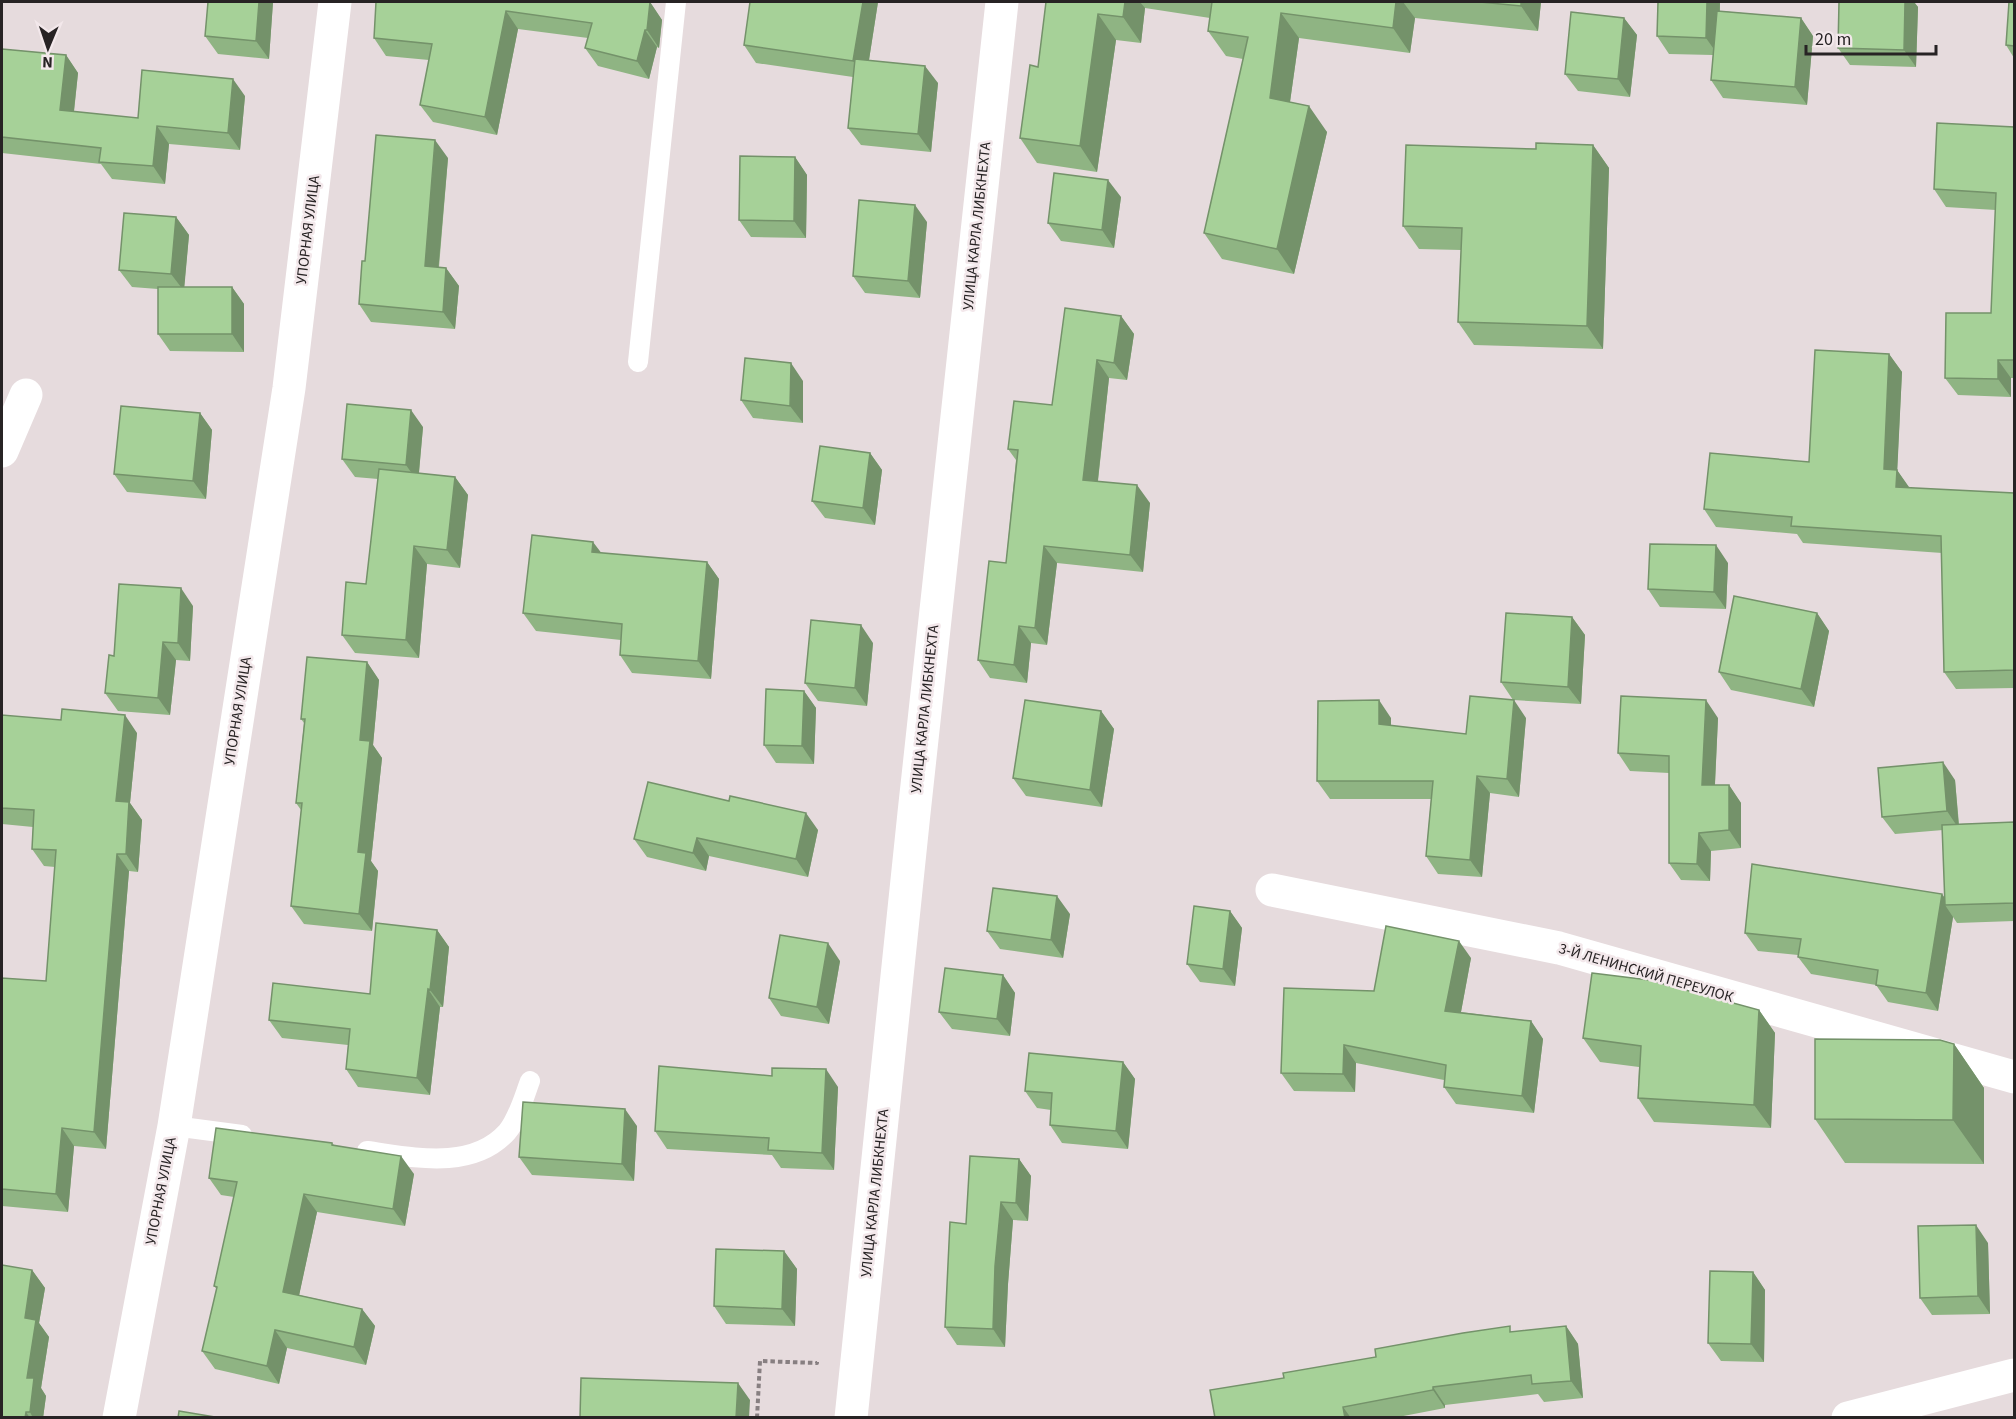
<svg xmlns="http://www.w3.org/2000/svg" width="2016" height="1419" font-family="'Source Sans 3',sans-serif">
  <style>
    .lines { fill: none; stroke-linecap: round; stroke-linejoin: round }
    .path { stroke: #877f81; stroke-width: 4; stroke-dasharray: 4.5 3; stroke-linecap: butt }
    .lane { stroke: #fff; stroke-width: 20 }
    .street { stroke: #fff; stroke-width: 33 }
    .secondary { stroke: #fff; stroke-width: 33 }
    .wall { fill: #8fb483 }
    .shaded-wall { fill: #74926a }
    .building { fill: #a6d198; stroke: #74926a; stroke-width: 1.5 }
    .labels { text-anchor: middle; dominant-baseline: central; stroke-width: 5; stroke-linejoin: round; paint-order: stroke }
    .street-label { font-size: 15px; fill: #272324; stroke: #f3e8eb }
  </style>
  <rect width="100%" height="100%" fill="#e6dbdd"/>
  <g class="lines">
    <path class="path" d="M757 1418 760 1361 817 1363V1362"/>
    <path class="lane" d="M638 362 676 2
      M174 1126 242 1135
      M367 1151C412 1157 472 1171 507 1132 518 1119 524 1097 530 1081"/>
    <path class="street" d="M2 451 26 395
      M1272 890 1559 948 2014 1077
      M119 1418 174 1126 289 388 335 2"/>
    <path class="secondary" d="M851 1418 914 813 1002 2
      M1848 1418 2014 1375"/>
  </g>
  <path class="wall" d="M208 2H273L269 59 218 54 205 36Z
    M376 2H650L662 20 659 48 657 47 649 79 598 66 585 48 588 38 518 29 497 135 433 122 420 105 429 60 386 56 374 38Z
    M878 2 869 60 938 83 931 152 861 145 848 128 853 77 756 63 744 45Z
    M1046 2H1541L1538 31 1415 18 1410 53 1299 38 1290 102 1327 132 1294 274 1222 259 1204 233 1243 59 1226 56 1208 31 1210 18 1145 8 1141 43 1116 40 1097 172 1037 163 1020 138 1038 67Z
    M1658 2H1720V11L1801 18 1813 36 1807 105 1723 98 1711 80 1713 55 1669 54 1657 36Z
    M1839 2H1914L1918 7 1916 67 1850 65 1838 48Z
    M2014 2V58L2006 45Z
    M1624 18 1637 35 1630 97 1578 91 1565 74Z
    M2 49 66 55 78 73 74 112 138 118 245 96 240 150 169 144 165 184 112 179 101 164 2 153Z
    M2014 127V378H2011V397L1958 395 1945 378 1991 313 1996 210 1946 207 1934 189Z
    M1593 145 1609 168 1603 349 1474 345 1458 322 1461 250 1419 249 1403 226 1536 149Z
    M795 157 807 175 806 238 751 237 739 220Z
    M448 158 439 267 446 268 459 286 455 329 371 322 359 304 365 261Z
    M1121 197 1114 248 1061 241 1048 223Z
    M176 217 189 235 184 287H232L244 304V352L170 351 158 334V289L132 287 119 270Z
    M927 222 920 298 865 293 853 276Z
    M1121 316 1134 334 1127 380 1109 378 1098 481 1150 503 1143 572 1057 563 1047 645 1031 643 1027 683 990 678 978 660 1006 563 1016 460 1008 449 1052 405Z
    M1889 354 1902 372 1897 470 1909 488 2014 493V688L1956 689 1944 672 1942 553 1803 543 1797 534 1716 527 1704 509 1809 462Z
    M803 381V423L753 418 741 400Z
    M200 413 212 430 206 499 127 492 114 474Z
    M423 427 419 473 455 477 468 495 460 568 427 564 419 658 355 653 342 635 366 584 378 479 355 477 342 459Z
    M870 453 882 470 875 525 825 518 812 501Z
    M601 553 707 562 719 579 711 679 632 673 620 655 621 640 536 631 523 613Z
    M1728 563 1726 609 1660 607 1648 589Z
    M193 606 190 661 176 660 170 715 118 711 105 693 114 656Z
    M1817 613 1829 631 1814 707 1731 690 1719 672Z
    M1572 617 1585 635 1581 704 1513 700 1501 682Z
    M873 643 867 706 818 701 805 683Z
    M367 662 379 680 373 745 382 758 371 861 378 871 372 931 304 924 291 906 301 810 296 803 304 723 301 719Z
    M804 691 816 708 814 764 776 763 764 745Z
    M1101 711 1114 729 1102 807 1026 796 1013 778Z
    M2 715 137 733 130 803 142 820 138 872 129 871 106 1149 74 1146 68 1212 2 1206V978L46 981 55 867 44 866 32 849 33 827 2 824Z
    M1391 718V726L1466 734 1526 718 1519 797 1490 793 1482 877 1438 874 1426 856 1431 799H1330L1317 781Z
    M1718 718 1715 785H1729L1741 803V848L1711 851 1710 881 1681 880 1669 863V773L1630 771 1618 753Z
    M1955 780 1959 824 2014 822V921L1957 923 1953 917 1938 1011 1888 1002 1876 985 1811 974 1798 957V955L1758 951 1745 933 1945 898 1943 830 1895 834 1882 817Z
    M729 801 818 830 808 877 709 856 706 871 647 857 634 839Z
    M1230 911 1242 928 1235 986 1200 982 1187 964Z
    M1070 914 1063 958 1000 949 987 931Z
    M437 930 449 947 443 1007H440L430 1095 358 1087 346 1069 348 1045 282 1038 269 1020 370 994Z
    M1471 958 1461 1012 1531 1021 1543 1039 1534 1113 1456 1104 1444 1087V1080L1356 1063 1355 1092 1294 1091 1281 1073 1374 991Z
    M840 961 829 1024 781 1016 769 998Z
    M1003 975 1015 993 1010 1036 952 1029 939 1012Z
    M1759 1010 1775 1033 1771 1128 1654 1122 1638 1098 1639 1067 1600 1062 1583 1038Z
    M1954 1044 1984 1088V1164L1845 1163 1815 1119Z
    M1123 1062 1135 1079 1128 1149 1062 1143 1050 1125 1051 1110 1037 1108 1025 1091Z
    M772 1076 838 1087 834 1170 781 1168 772 1155 667 1149 655 1131Z
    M637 1126 634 1181 532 1175 519 1157Z
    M332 1143 334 1145 414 1174 405 1226 317 1212 299 1295 362 1309 375 1326 366 1365 287 1348 279 1384 215 1369 202 1351 217 1289 214 1286 234 1197 221 1195 209 1178Z
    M1019 1159 1031 1176 1028 1221 1013 1220 1008 1284 1005 1347 957 1345 945 1327 966 1224Z
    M1988 1243 1990 1314 1932 1315 1920 1298Z
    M784 1251 797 1269 795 1326 726 1324 714 1306Z
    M32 1270 45 1288 39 1323 49 1337 41 1388 46 1396 43 1418H2Z
    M1753 1272 1765 1290 1764 1362 1721 1361 1708 1343Z
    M1566 1326 1578 1344 1583 1398 1544 1402 1538 1394 1445 1405V1408L1393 1418H1215L1284 1378 1376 1357 1514 1332Z"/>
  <path class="shaded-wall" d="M259 2H273L269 59 256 41Z
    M650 2 662 20 659 48 647 30Z
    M863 2H878L866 79 853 61Z
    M1125 2H1140L1145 8 1141 43 1123 17Z
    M1396 2H1403L1415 18 1410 53 1393 28Z
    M1521 2H1541L1538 31 1521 6Z
    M1707 2H1720L1718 55 1706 38Z
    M1905 2H1914L1918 7 1916 67 1904 50Z
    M506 11 518 29 497 135 485 117Z
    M1281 13 1299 38 1287 123 1270 98Z
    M1098 14 1116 40 1097 172 1080 146Z
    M1624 18 1637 35 1630 97 1618 79Z
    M1801 18 1813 36 1807 105 1795 87Z
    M645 30 657 47 649 79 637 61Z
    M66 55 78 73 72 128 60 110Z
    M925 66 938 83 931 152 918 134Z
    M233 79 245 96 240 150 228 133Z
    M1309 106 1327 132 1294 274 1277 249Z
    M157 126 169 144 165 184 153 166Z
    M435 140 448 158 437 284 425 266Z
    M1593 145 1609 168 1603 349 1587 326Z
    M795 157 807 175 806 238 794 221Z
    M1108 180 1121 197 1114 248 1102 230Z
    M915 205 927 222 920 298 908 281Z
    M176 217 189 235 184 291 171 274Z
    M446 268 459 286 455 329 443 312Z
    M232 287 244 304V352L232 334Z
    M1121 316 1134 334 1127 380 1114 363Z
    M1889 354 1902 372 1897 476V470L1909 487 1908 505 1884 469Z
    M1097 360 1109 378 1096 497 1083 480Z
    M1998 360 2011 378V397L1998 379Z
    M791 363 803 381V423L790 406Z
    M411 410 423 427 418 482 406 465Z
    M200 413 212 430 206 499 193 481Z
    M870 453 882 470 875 525 863 508Z
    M455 477 468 495 460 568 447 550Z
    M1137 485 1150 503 1143 572 1130 555Z
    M593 542 606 559 592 552Z
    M1716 545 1728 563 1726 609 1714 592Z
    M414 546 427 564 419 658 406 640Z
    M1044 546 1057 563 1047 645 1035 628Z
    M707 562 719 579 711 679 698 661Z
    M181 588 193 606 190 661 178 643Z
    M1817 613 1829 631 1814 707 1801 689Z
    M1572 617 1585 635 1581 704 1568 687Z
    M861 625 873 643 867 706 855 688Z
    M1019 626 1031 643 1027 683 1014 665Z
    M163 642 176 660 170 715 158 698Z
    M367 662 379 680 373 745 382 758 371 861 378 871 372 931 359 914 358 852 360 740Z
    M804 691 816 708 814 764 802 746Z
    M1379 700 1391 718V742L1379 724Z
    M1514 700 1526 718 1519 797 1507 779Z
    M1706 700 1718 718 1714 803 1702 785Z
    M1101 711 1114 729 1102 807 1090 790Z
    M125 715 137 733 130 803 142 820 138 872 126 854 116 801Z
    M1943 762 1955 780 1959 829 1947 811Z
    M1477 776 1490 793 1482 877 1470 860Z
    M1729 785 1741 803V848L1729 830Z
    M806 813 818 830 808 877 796 859Z
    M1699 833 1711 851 1710 881 1697 864Z
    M697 838 709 856 706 871 693 853Z
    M117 854 129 871 106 1149 94 1132Z
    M1942 894 1950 905H1945L1953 917 1938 1011 1926 993Z
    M1057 896 1070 914 1063 958 1051 940Z
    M1230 911 1242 928 1235 986 1223 969Z
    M437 930 449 947 443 1007 430 990Z
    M1459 941 1471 958 1458 1028 1445 1011Z
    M828 943 840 961 829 1024 817 1007Z
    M1003 975 1015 993 1010 1036 997 1019Z
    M428 989 440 1007 430 1095 417 1078Z
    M1759 1010 1775 1033 1771 1128 1754 1105Z
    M1531 1021 1543 1039 1534 1113 1522 1096Z
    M1954 1044 1984 1088V1164L1953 1120Z
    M1344 1045 1356 1063 1355 1092 1343 1074Z
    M1123 1062 1135 1079 1128 1149 1116 1131Z
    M826 1069 838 1087 834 1170 822 1153Z
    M625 1109 637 1126 634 1181 622 1164Z
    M62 1128 74 1146 68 1212 56 1194Z
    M401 1156 414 1174 405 1226 393 1209Z
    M1019 1159 1031 1176 1028 1221 1016 1203Z
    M304 1194 317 1212 296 1310 283 1292Z
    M1001 1202 1013 1220 1008 1284 1005 1347 993 1329 995 1266Z
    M1976 1225 1988 1243 1990 1314 1978 1296Z
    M784 1251 797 1269 795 1326 782 1309Z
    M32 1270 45 1288 39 1323 49 1337 41 1388 46 1396 43 1418H33L30 1412 25 1318Z
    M1753 1272 1765 1290 1764 1362 1751 1344Z
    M362 1309 375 1326 366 1365 354 1347Z
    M1566 1326 1578 1344 1583 1398 1571 1381Z
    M275 1330 287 1348 279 1384 267 1366Z
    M738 1383 750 1400 749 1418H736Z
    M1433 1387 1445 1405V1408L1433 1390Z
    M1343 1407 1351 1418H1345Z
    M26 1412 30 1418H25Z"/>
  <path class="building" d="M208 2H259L256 41 205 36Z
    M376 2H650L647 30H645L637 61 585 48 592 23 506 11 485 117 420 105 432 44 374 38Z
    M750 2H863L853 61 744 45Z
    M1046 2H1125L1123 17 1098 14 1080 146 1020 138 1030 65 1038 67Z
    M1212 2H1396L1393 28 1281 13 1270 98 1309 106 1277 249 1204 233 1248 37 1208 31Z
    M1480 2H1521V6Z
    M1658 2H1707L1706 38 1657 36Z
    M1839 2H1905L1904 50 1838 48Z
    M2009 2H2014V46L2006 45Z
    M1717 11 1801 18 1795 87 1711 80Z
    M1571 12 1624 18 1618 79 1565 74Z
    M2 49 66 55 60 110 138 118 142 70 233 79 228 133 157 126 153 166 99 162 101 148 2 137Z
    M855 59 925 66 918 134 848 128Z
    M1937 123 2014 127V360H1998V379L1945 378 1946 313H1991L1996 193 1934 189Z
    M376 135 435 140 425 266 446 268 443 312 359 304 362 261H365Z
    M1536 143 1593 145 1587 326 1458 322 1462 228 1403 226 1406 145 1536 149Z
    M740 156 795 157 794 221 739 220Z
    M1054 173 1108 180 1102 230 1048 223Z
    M859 200 915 205 908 281 853 276Z
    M124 213 176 217 171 274 119 270Z
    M158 287H232V334H158Z
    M1065 308 1121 316 1114 363 1097 360 1083 480 1137 485 1130 555 1044 546 1035 628 1019 626 1014 665 978 660 989 561 1006 563 1018 450 1008 449 1014 401 1052 405Z
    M1815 350 1889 354 1884 469 1897 470 1896 487 2014 493V670L1944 672 1941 536 1791 526 1792 517 1704 509 1710 453 1809 462Z
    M745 358 791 363 790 406 741 400Z
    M347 404 411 410 406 465 342 459Z
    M121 406 200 413 193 481 114 474Z
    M820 446 870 453 863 508 812 501Z
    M379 469 455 477 447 550 414 546 406 640 342 635 346 582 366 584Z
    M532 535 593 542 592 552 707 562 698 661 620 655 622 624 523 613Z
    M1650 544 1716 545 1714 592 1648 589Z
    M119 584 181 588 178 643 163 642 158 698 105 693 109 655 114 656Z
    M1734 596 1817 613 1801 689 1719 672Z
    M1506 613 1572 617 1568 687 1501 682Z
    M811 620 861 625 855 688 805 683Z
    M307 657 367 662 360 740 370 741 358 852 366 853 359 914 291 906 302 803H296L305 719H301Z
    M766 689 804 691 802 746 764 745Z
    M1470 696 1514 700 1507 779 1477 776 1470 860 1426 856 1433 781H1317L1318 701 1379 700V724L1466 734Z
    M1621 696 1706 700 1702 785H1729V830L1699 833 1697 864 1669 863V756L1618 753Z
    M1025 700 1101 711 1090 790 1013 778Z
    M62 709 125 715 116 801 129 802 126 854H117L94 1132 62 1128 56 1194 2 1189V978L46 981 56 850 32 849 34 810 2 808V715L61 720Z
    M1943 762 1947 811 1882 817 1878 768Z
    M648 782 729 801 730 796 806 813 796 859 697 838 693 853 634 839Z
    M2014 822V903L1945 905 1942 825Z
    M1752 864 1942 894 1926 993 1876 985 1878 970 1798 957 1801 939 1745 933Z
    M993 888 1057 896 1051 940 987 931Z
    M1194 906 1230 911 1223 969 1187 964Z
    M376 923 437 930 430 990 428 989 417 1078 346 1069 350 1029 269 1020 273 983 370 994Z
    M1386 926 1459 941 1445 1011 1531 1021 1522 1096 1444 1087 1446 1065 1344 1045 1343 1074 1281 1073 1284 988 1374 991Z
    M780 935 828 943 817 1007 769 998Z
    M945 968 1003 975 997 1019 939 1012Z
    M1592 973 1649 980 1759 1010 1754 1105 1638 1098 1641 1046 1583 1038Z
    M1815 1039 1940 1040 1954 1044 1953 1120 1815 1119Z
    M1029 1053 1123 1062 1116 1131 1050 1125 1052 1093 1025 1091Z
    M659 1066 772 1076V1068L826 1069 822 1153 768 1150 769 1138 655 1131Z
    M523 1102 625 1109 622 1164 519 1157Z
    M216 1128 332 1143V1145L401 1156 393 1209 304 1194 283 1292 362 1309 354 1347 275 1330 267 1366 202 1351 217 1287 214 1286 237 1182 209 1178Z
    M970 1156 1019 1159 1016 1203 1001 1202 995 1266 993 1329 945 1327 950 1222 966 1224Z
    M1976 1225 1978 1296 1920 1298 1918 1226Z
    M716 1249 784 1251 782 1309 714 1306Z
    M2 1265 32 1270 25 1318 36 1320 27 1378H34L30 1412H26L25 1418H2Z
    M1710 1271 1753 1272 1751 1344 1708 1343Z
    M1510 1326V1332L1566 1326 1571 1381 1532 1384 1531 1375 1433 1387V1390L1343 1407 1345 1418H1215L1210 1390 1284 1378 1283 1373 1376 1357 1375 1349 1463 1333Z
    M581 1378 738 1383 736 1418H580Z
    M179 1411 221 1418H178Z"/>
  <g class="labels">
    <g class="street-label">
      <text transform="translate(977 226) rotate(-84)">УЛИЦА КАРЛА ЛИБКНЕХТА</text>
      <text transform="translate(308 230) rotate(-83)">УПОРНАЯ УЛИЦА</text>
      <text transform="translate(925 709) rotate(-84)">УЛИЦА КАРЛА ЛИБКНЕХТА</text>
      <text transform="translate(238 711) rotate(-81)">УПОРНАЯ УЛИЦА</text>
      <text transform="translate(1646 973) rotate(16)">3-Й ЛЕНИНСКИЙ ПЕРЕУЛОК</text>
      <text transform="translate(161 1191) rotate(-79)">УПОРНАЯ УЛИЦА</text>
      <text transform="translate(875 1193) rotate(-84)">УЛИЦА КАРЛА ЛИБКНЕХТА</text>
    </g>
  </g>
  <rect width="2016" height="1419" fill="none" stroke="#272324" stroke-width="6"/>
  <g transform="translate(48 48) rotate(182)" stroke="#f3e8eb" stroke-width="4.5" paint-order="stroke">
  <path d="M0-4.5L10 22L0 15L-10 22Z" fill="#272324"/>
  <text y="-9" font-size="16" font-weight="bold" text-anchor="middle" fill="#272324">N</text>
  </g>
  <path d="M1806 45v9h130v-9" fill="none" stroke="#272324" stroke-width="3"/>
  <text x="1815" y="45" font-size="18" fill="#272324" stroke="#f3e8eb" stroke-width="4.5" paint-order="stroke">20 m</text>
</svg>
